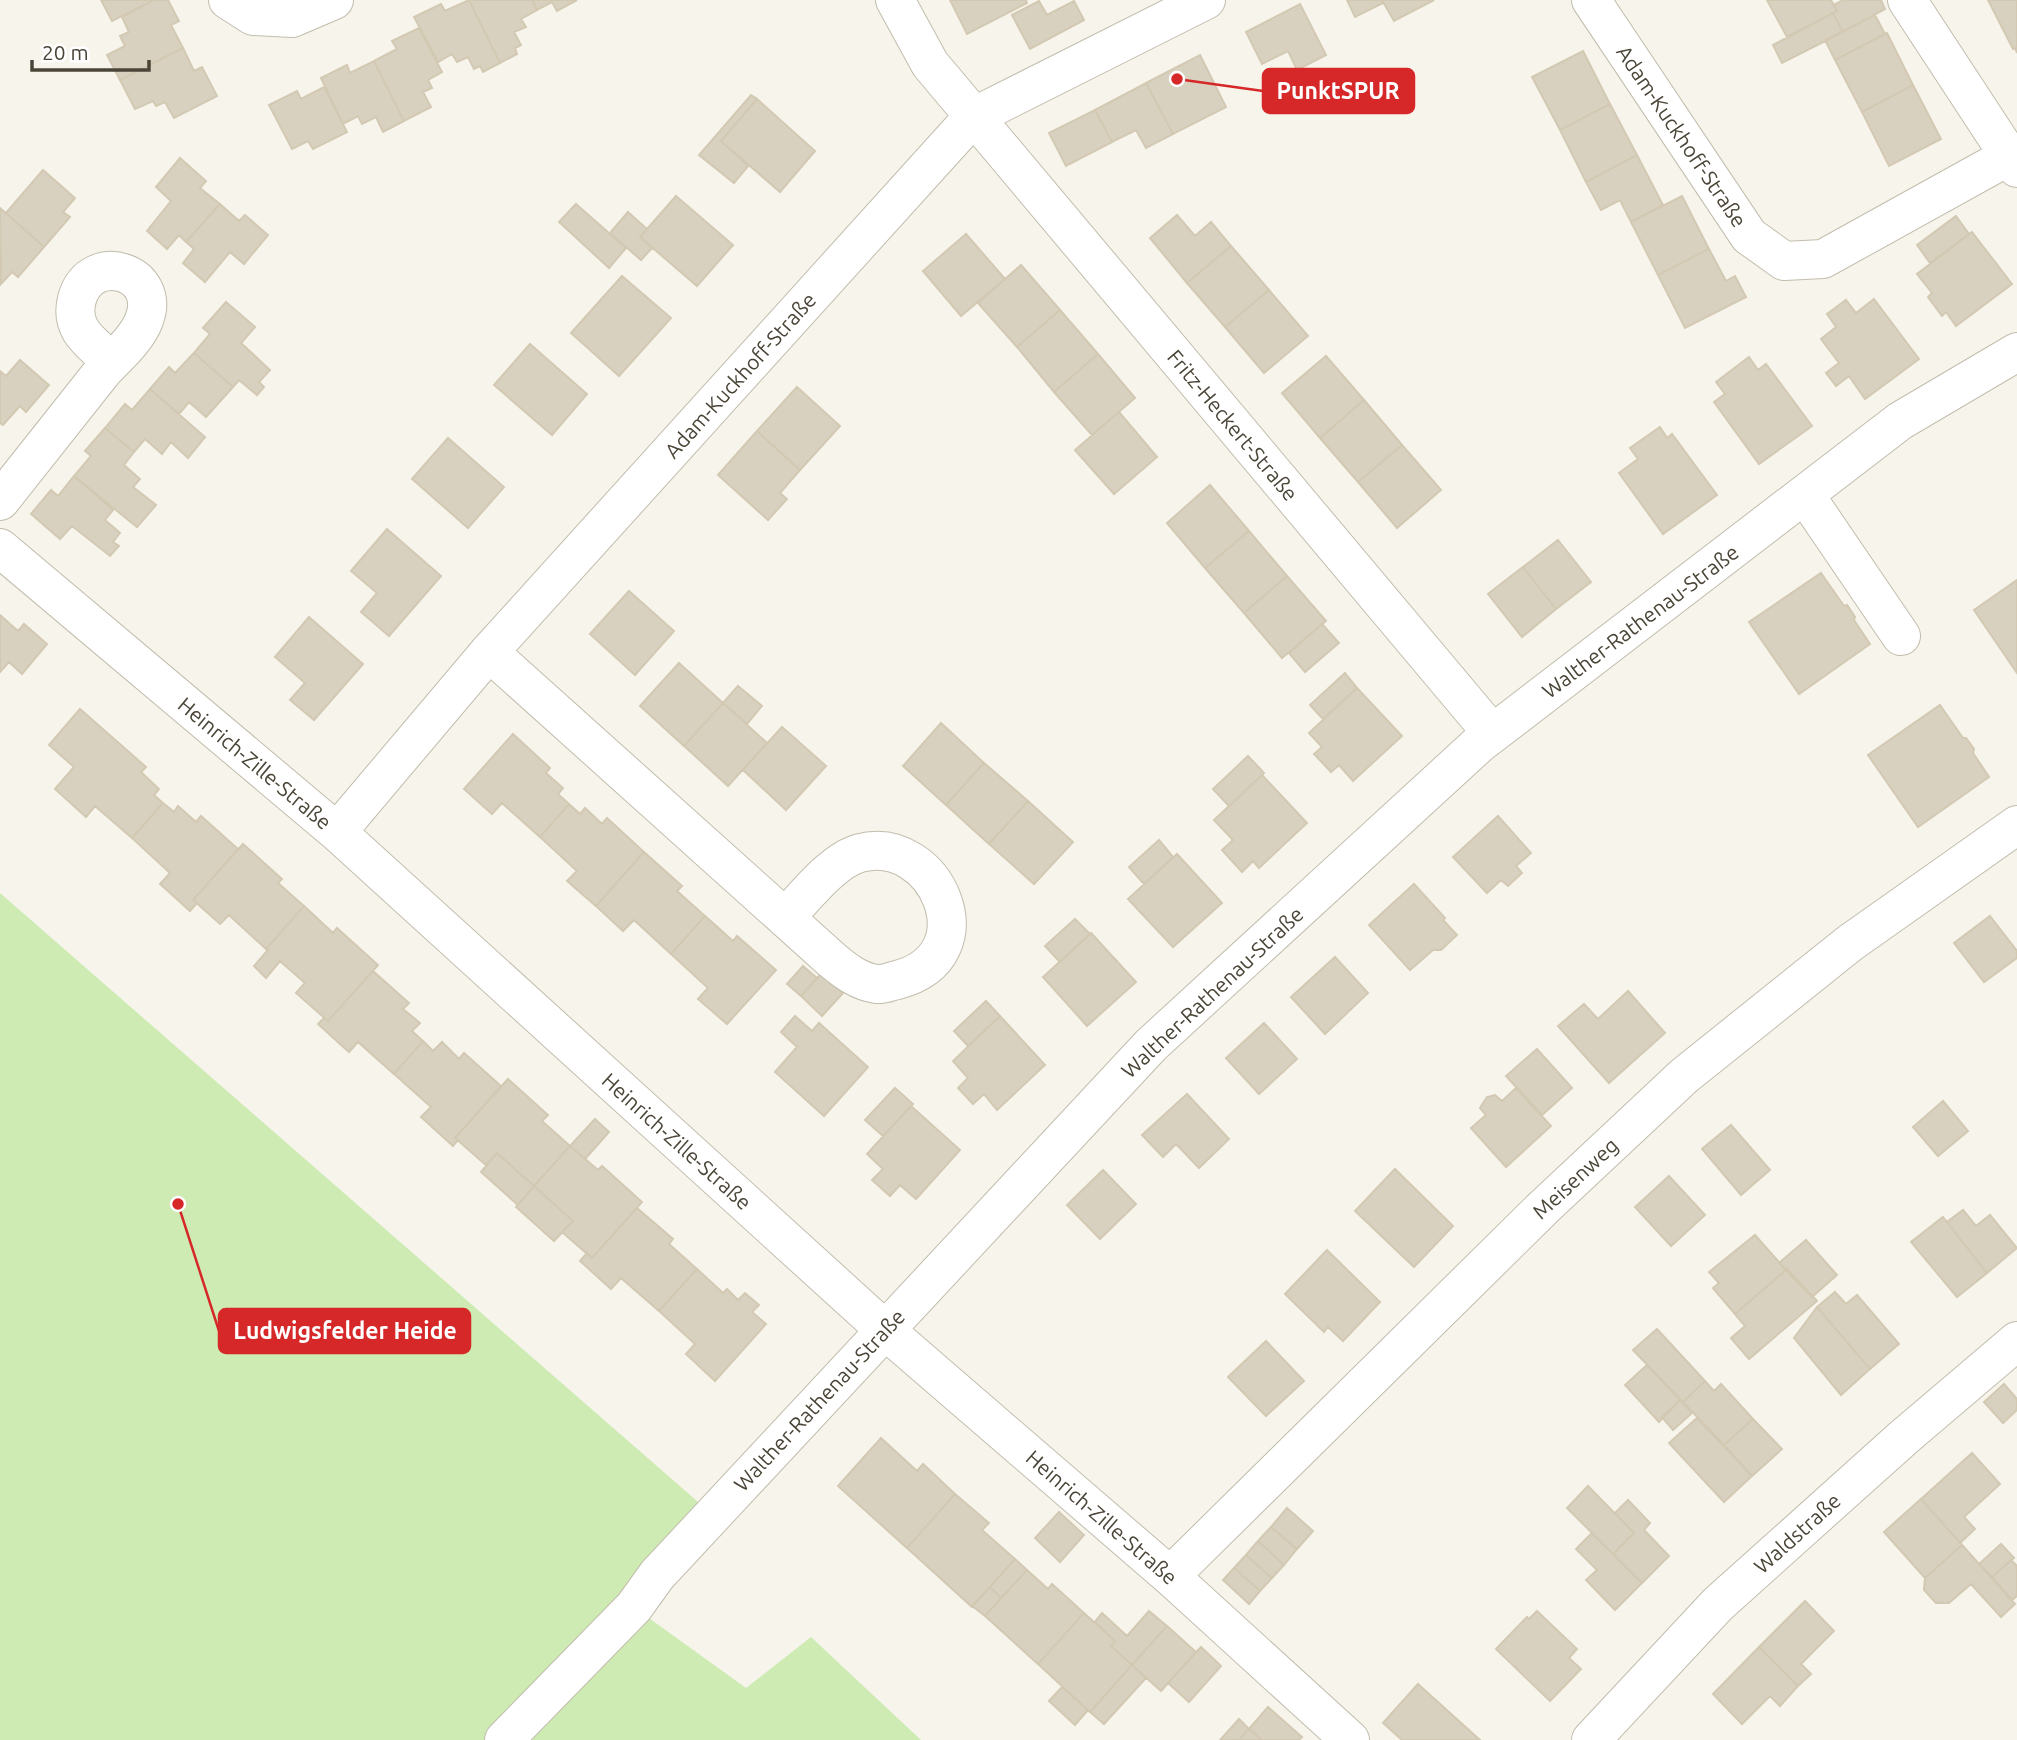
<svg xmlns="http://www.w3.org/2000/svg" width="2017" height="1740" font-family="Ubuntu,sans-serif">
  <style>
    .green { fill: #cdebb3 }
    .building { fill: #d8d1c0; stroke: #d3c9b3; stroke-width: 2 }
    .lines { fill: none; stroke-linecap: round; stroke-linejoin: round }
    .minor-casing { stroke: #c2bdad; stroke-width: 40 }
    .minor { stroke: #fff; stroke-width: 38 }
    .labels { text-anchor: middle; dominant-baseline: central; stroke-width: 5; stroke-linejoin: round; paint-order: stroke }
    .street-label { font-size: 21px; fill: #4b4538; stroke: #fff }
    .leader { fill: none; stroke: #d62828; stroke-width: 2.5 }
    .callout-dot { fill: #d62828; stroke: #fff; stroke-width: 2.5 }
    .callout { fill: #d62828; stroke: #d62828; stroke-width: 2.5 }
    .callout-label { font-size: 23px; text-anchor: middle; font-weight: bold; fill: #fff }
  </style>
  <rect width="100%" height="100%" fill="#f6f4eb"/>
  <path class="green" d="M0 893 713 1515 635 1608 746 1688 811 1637 921 1740H0Z"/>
  <path class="building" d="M101 0H154L112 21Z
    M154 0H168L179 21 171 25 183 48 120 80 107 55 125 46 120 36 129 32 122 17Z
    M469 0H532L537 10 521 19 526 27 514 32 521 45 515 48 517 54 500 63Z
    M469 0 500 63 483 72 480 66 474 69 468 57 457 62 452 54 438 62 414 17 441 4 445 11Z
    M532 0H577L557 11 552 2 537 10Z
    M950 0H1026L1027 3 967 34Z
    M1347 0H1382L1383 3 1355 17Z
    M1382 0H1434L1394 21Z
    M1767 0H1831L1837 11 1787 37Z
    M1843 0H1881L1885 9 1843 32 1833 13 1837 11 1834 5Z
    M1988 0H2017V53L2015 48 2013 49Z
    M1039 1 1047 15 1074 1 1084 20 1030 49 1012 15Z
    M1300 4 1326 55 1297 70 1288 51 1262 64 1246 32Z
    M1833 13 1843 32 1782 63 1773 45Z
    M1875 15 1885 34 1835 60 1825 40Z
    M419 28 442 72 428 80 432 88 423 92 431 107 404 121 374 61 397 49 392 41Z
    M1887 33 1913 85 1862 112 1835 60Z
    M183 48 194 71 202 67 217 96 174 118 165 102 156 106 153 101 135 109 120 80Z
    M1583 51 1610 104 1560 130 1532 77Z
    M1200 55 1226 107 1173 134 1146 83Z
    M374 61 404 121 383 132 376 117 362 124 358 116 343 124 321 78 347 65 350 73Z
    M1146 83 1173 134 1146 148 1136 130 1112 142 1095 110Z
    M1913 85 1941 139 1889 166 1862 112Z
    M324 87 347 132 313 149 308 141 292 149 269 105 297 91 301 99Z
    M751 95 757 99 721 141 748 166 734 183 699 155Z
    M757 99 815 151 780 192 721 141Z
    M1610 104 1637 155 1586 182 1560 130Z
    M1095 110 1112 142 1066 166 1049 133Z
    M1637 155 1663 205 1631 222 1620 200 1601 210 1586 182Z
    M180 158 206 181 200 188 220 204 186 242 179 235 167 249 147 231 171 201 156 187Z
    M43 170 75 198 63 212 70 217 44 247 6 213Z
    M676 196 733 245 697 286 640 237Z
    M1682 196 1709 249 1658 275 1631 222Z
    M220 204 239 221 245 215 268 235 244 264 230 252 205 282 183 263 194 249 186 242Z
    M576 204 626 248 609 268 559 222Z
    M0 208 44 247 18 277 12 272 1 284Z
    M628 212 647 229 640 237 652 248 641 260 610 233Z
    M1177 215 1195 236 1211 222 1231 246 1187 283 1150 238Z
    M1956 216 1969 234 1930 263 1917 245Z
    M1972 232 2012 284 1956 326 1946 312 1942 316 1928 297 1932 293 1917 274Z
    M966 234 1005 279 961 316 923 271Z
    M1231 246 1269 290 1225 327 1187 283Z
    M1709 249 1726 281 1735 276 1746 297 1685 328 1658 275Z
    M1021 265 1060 310 1017 347 978 303Z
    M622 276 671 318 619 376 571 333Z
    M1269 290 1308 336 1264 373 1225 327Z
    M1874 299 1919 359 1865 399 1849 376 1836 386 1826 373 1839 363 1821 339 1836 327 1827 314 1846 300 1856 313Z
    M226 302 255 327 241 343 270 370 259 382 264 387 257 395 239 380 233 387 194 353 210 334 203 328Z
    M1060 310 1098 354 1054 392 1017 347Z
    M530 344 587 394 552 435 494 385Z
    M194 353 233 387 206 417 189 402 179 414 150 389 169 367 175 373Z
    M1098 354 1135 398 1092 435 1054 392Z
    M1326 356 1364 400 1320 438 1282 393Z
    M1749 357 1758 370 1766 364 1812 426 1759 464 1714 402 1725 394 1716 382Z
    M20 360 49 385 26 412 20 406 3 425 0 423V371L6 376Z
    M797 387 840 426 800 470 757 431Z
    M150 389 205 437 188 458 171 442 162 454 145 439 134 452 105 428 125 404 132 410Z
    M1364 400 1402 445 1358 482 1320 438Z
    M1119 412 1157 457 1114 494 1075 450Z
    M1660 427 1667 438 1672 434 1717 495 1663 534 1619 473 1638 459 1630 448Z
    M105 428 134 452 124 465 140 479 133 487 156 505 137 527 74 476 91 456 85 451Z
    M757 431 800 470 780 493 787 499 768 520 718 475Z
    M448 438 504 487 468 528 412 479Z
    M1402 445 1441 490 1397 528 1358 482Z
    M74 476 113 510 105 520 120 533 113 542 119 546 110 556 72 526 60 539 31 514 51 490 58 496Z
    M1210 485 1249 531 1205 568 1167 523Z
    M387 529 441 576 389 636 361 612 377 593 351 571Z
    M1249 531 1287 576 1244 613 1205 568Z
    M1558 540 1591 582 1556 609 1523 567Z
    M1523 567 1556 609 1522 637 1488 594Z
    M1821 573 1844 606 1847 605 1855 617 1854 620 1870 644 1799 694 1749 622Z
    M1287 576 1326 621 1282 658 1244 613Z
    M2017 580V673L1974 610Z
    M629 591 674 631 635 675 590 634Z
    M0 615 18 631 24 624 47 644 22 674 9 662 0 672Z
    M309 617 363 664 314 720 290 700 305 683 275 657Z
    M1322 624 1339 643 1305 672 1289 653Z
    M679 663 723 703 684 746 640 706Z
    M1345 673 1357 688 1323 719 1310 705Z
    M738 686 762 706 747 724 723 703Z
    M1357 688 1402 736 1353 781 1339 765 1331 772 1314 754 1322 747 1309 733Z
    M723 703 767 743 728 786 684 746Z
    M1940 705 1963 738H1966L1974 749 1973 753 1989 777 1918 827 1868 755Z
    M80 709 146 767 141 772 159 789 154 795 163 803 132 838 95 806 86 817 55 789 74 767 49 745Z
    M941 723 984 763 946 805 903 766Z
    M782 727 826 766 786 810 743 770Z
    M513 734 550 768 546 773 563 788 558 794 569 804 540 837 502 803 492 814 464 789Z
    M1248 756 1264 773 1229 806 1213 789Z
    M984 763 1028 801 989 844 946 805Z
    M1262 775 1307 823 1259 868 1253 861 1242 872 1222 850 1233 840 1214 820Z
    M1028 801 1073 842 1034 884 989 844Z
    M163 803 174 812 178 806 196 822 201 816 238 849 193 900 197 903 190 911 160 884 170 873 132 838Z
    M569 804 580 814 585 808 602 824 607 818 644 852 596 906 567 881 577 871 540 837Z
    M1498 816 1531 853 1516 866 1522 873 1508 886 1501 880 1487 893 1453 857Z
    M1159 840 1173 857 1144 884 1129 867Z
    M243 844 282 879 278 883 304 906 266 949 229 915 220 924 193 900Z
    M644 852 682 886 677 891 705 916 671 954 634 920 623 931 596 906Z
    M1177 854 1222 903 1173 947 1128 899Z
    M1414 884 1445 918 1443 920 1457 935 1441 950H1433L1410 970 1369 925Z
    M304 906 333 933 337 928 378 965 328 1021 296 993 305 983 280 961 266 978 254 966 268 950 266 949Z
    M705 916 733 941 737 936 776 970 727 1024 698 999 708 988 671 954Z
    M1990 916 2017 951V958L1984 982 1954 943Z
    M1075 919 1090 934 1060 962 1045 946Z
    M1091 933 1136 982 1087 1026 1043 977Z
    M1335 957 1368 993 1325 1034 1291 997Z
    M803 966 817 978 801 996 787 984Z
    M373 971 409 1003 403 1009 420 1023 412 1031 423 1041 394 1074 358 1042 349 1052 318 1024 324 1018 328 1021Z
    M821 974 843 993 822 1016 801 996Z
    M1628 991 1665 1033 1609 1083 1558 1026 1584 1004 1598 1019Z
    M986 1001 1000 1016 968 1046 954 1031Z
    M795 1016 812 1031 819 1023 868 1067 824 1116 775 1072 797 1047 781 1032Z
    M1000 1016 1045 1065 997 1110 984 1094 973 1104 958 1088 968 1078 953 1061Z
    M1264 1023 1297 1059 1259 1094 1226 1058Z
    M423 1041 433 1051 442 1042 459 1059 464 1053 501 1086 455 1138 458 1140 453 1146 421 1117 431 1107 394 1074Z
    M1537 1049 1572 1088 1542 1115 1506 1076Z
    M508 1079 548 1115 542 1121 570 1146 534 1186 497 1153 486 1165 455 1138Z
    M895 1088 913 1104 883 1136 865 1120Z
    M1516 1088 1551 1126 1506 1167 1471 1128 1486 1115 1480 1108 1487 1097 1495 1095 1502 1101Z
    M1187 1094 1229 1139 1199 1168 1176 1144 1163 1157 1142 1135Z
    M1943 1101 1968 1131 1938 1156 1913 1127Z
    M911 1106 960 1150 916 1199 900 1185 890 1196 872 1180 883 1169 867 1154Z
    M595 1119 609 1132 585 1159 570 1146Z
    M1731 1125 1770 1170 1741 1195 1702 1149Z
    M570 1146 598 1170 602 1166 642 1202 592 1258 562 1232 573 1221 534 1186Z
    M497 1153 534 1186 518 1205 481 1172Z
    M1395 1169 1453 1226 1414 1267 1355 1211Z
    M1103 1170 1136 1204 1100 1239 1067 1205Z
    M1669 1176 1705 1215 1671 1246 1635 1207Z
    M534 1186 573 1221 554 1241 516 1207Z
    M637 1208 673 1239 669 1244 697 1269 659 1311 621 1278 611 1289 580 1261 587 1253 592 1258Z
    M1963 1210 1976 1226 1990 1215 2017 1248 1987 1273 1947 1222Z
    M1943 1217 1987 1273 1957 1297 1911 1242Z
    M1755 1235 1786 1270 1735 1314 1713 1288 1719 1283 1709 1272Z
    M1806 1240 1837 1275 1812 1297 1779 1263Z
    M1327 1250 1380 1302 1343 1341 1328 1327 1324 1332 1285 1294Z
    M697 1269 723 1293 727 1289 738 1300 745 1293 759 1305 752 1312 766 1324 715 1381 686 1354 695 1344 659 1311Z
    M1787 1269 1817 1301 1749 1359 1731 1338 1745 1326 1735 1314Z
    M1835 1292 1846 1304 1857 1295 1899 1344 1870 1369 1817 1307Z
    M1817 1307 1870 1369 1841 1395 1794 1338Z
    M1657 1329 1705 1381 1683 1402 1633 1350Z
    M1266 1341 1304 1381 1266 1416 1228 1377Z
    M1647 1365 1680 1400 1659 1422 1625 1385Z
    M1705 1381 1714 1391 1721 1384 1753 1419 1724 1445 1683 1402Z
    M2004 1384 2017 1399V1410L2003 1423 1984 1402Z
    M1680 1400 1692 1413 1673 1430 1662 1417Z
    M1697 1418 1752 1476 1724 1502 1669 1443Z
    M1753 1419 1782 1449 1752 1476 1724 1445Z
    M881 1438 917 1471 923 1464 955 1494 907 1548 838 1486Z
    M1972 1453 2000 1484 1964 1517 1975 1529 1960 1543 1921 1499Z
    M1588 1486 1634 1533 1613 1554 1567 1508Z
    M955 1494 989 1523 982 1530 1015 1559 972 1607 907 1548Z
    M1921 1499 1962 1545 1925 1578 1884 1532Z
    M1628 1500 1650 1523 1644 1530 1669 1556 1642 1583 1613 1554 1634 1533 1615 1513Z
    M1287 1508 1313 1531 1297 1549 1271 1527Z
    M1059 1512 1084 1535 1060 1562 1035 1538Z
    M1271 1527 1297 1549 1284 1565 1258 1541Z
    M1592 1533 1642 1583 1615 1610 1586 1580 1597 1570 1576 1549Z
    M1258 1541 1284 1565 1272 1578 1246 1555Z
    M2001 1544 2014 1558 1992 1577 1979 1564Z
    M1962 1545 2015 1604 2001 1617 1971 1584 1949 1603H1936L1924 1590 1925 1578Z
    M1246 1555 1272 1578 1260 1591 1234 1568Z
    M1015 1559 1027 1570 1001 1598 990 1587Z
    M2011 1560 2017 1566V1596L2012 1600 1992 1577Z
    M1234 1568 1260 1591 1249 1604 1223 1580Z
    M1027 1570 1048 1589 1052 1584 1084 1613 1038 1664 985 1616Z
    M990 1587 1001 1598 985 1616 972 1606Z
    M1805 1601 1834 1631 1801 1664 1811 1674 1798 1686 1759 1647Z
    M1149 1611 1167 1626 1132 1665 1111 1646 1115 1641 1095 1622 1102 1613 1127 1636Z
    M1537 1611 1577 1649 1569 1658 1581 1669 1550 1701 1496 1649 1527 1617 1529 1619Z
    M1084 1613 1115 1641 1111 1646 1132 1665 1090 1712 1038 1664Z
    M1167 1626 1196 1652 1161 1691 1132 1665Z
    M1201 1647 1221 1666 1189 1702 1168 1683Z
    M1759 1647 1798 1686 1780 1706 1770 1696 1742 1724 1713 1694Z
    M1132 1665 1146 1678 1104 1724 1090 1712Z
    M1418 1684 1480 1740H1402L1383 1723Z
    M1062 1687 1088 1710 1075 1725 1049 1701Z
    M1268 1707 1302 1737 1299 1740H1262L1249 1729Z
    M1239 1719 1249 1729 1239 1740H1220Z
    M1249 1729 1262 1740H1239Z"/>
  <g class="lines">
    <g class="minor-casing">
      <path id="minor" d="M228 0 253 16 292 18 334 0
        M895 0 930 64 1492 733
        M1591 0 1749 236 1784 261 1823 259 2009 156
        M1907 0 2017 168
        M1805 495 1901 636
        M0 501 103 371C117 356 137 339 144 320 163 272 91 249 77 299 74 310 75 321 81 331 88 342 102 352 111 362
        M0 548 337 832 885 1330 1170 1576 1350 1740
        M489 652C603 754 716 857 831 959 844 970 859 982 877 984 883 985 891 981 897 980 991 956 936 833 860 853 833 860 804 898 785 918
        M337 832 489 652 973 117 1206 0
        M1170 1576 1543 1208 1684 1076 1850 943 2017 825
        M504 1740 634 1607 657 1575 1151 1045 1479 744 1900 421 2017 352
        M1591 1740 1718 1604 1903 1438 2017 1341"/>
    </g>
    <use href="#minor" class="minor"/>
  </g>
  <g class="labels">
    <g class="street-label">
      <text transform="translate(1682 136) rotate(56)">Adam-Kuckhoff-Straße</text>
      <text transform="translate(740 375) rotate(-48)">Adam-Kuckhoff-Straße</text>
      <text transform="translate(1233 425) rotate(50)">Fritz-Heckert-Straße</text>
      <text transform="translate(1640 621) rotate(-37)">Walther-Rathenau-Straße</text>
      <text transform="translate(255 763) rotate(40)">Heinrich-Zille-Straße</text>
      <text transform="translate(1212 992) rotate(-43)">Walther-Rathenau-Straße</text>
      <text transform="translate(677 1141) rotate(42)">Heinrich-Zille-Straße</text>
      <text transform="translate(1575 1178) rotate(-43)">Meisenweg</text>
      <text transform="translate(819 1400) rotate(-47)">Walther-Rathenau-Straße</text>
      <text transform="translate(1102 1517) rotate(41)">Heinrich-Zille-Straße</text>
      <text transform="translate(1797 1533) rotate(-42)">Waldstraße</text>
    </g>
  </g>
  <path class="leader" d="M1177 79L1263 91M178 1204L219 1331"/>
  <g class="callout-dot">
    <circle cx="1177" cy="79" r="7"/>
    <circle cx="178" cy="1204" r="7"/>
  </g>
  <g class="callout">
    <rect x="1263" y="69" width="151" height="44" rx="7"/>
    <rect x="219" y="1309" width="251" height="44" rx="7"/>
  </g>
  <g class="callout-label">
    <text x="1338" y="99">PunktSPUR</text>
    <text x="345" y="1339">Ludwigsfelder Heide</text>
  </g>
  <path d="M32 60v10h117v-10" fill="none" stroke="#4b4538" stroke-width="3.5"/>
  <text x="42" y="60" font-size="21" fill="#4b4538" stroke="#ffffff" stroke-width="5" paint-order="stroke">20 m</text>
</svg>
